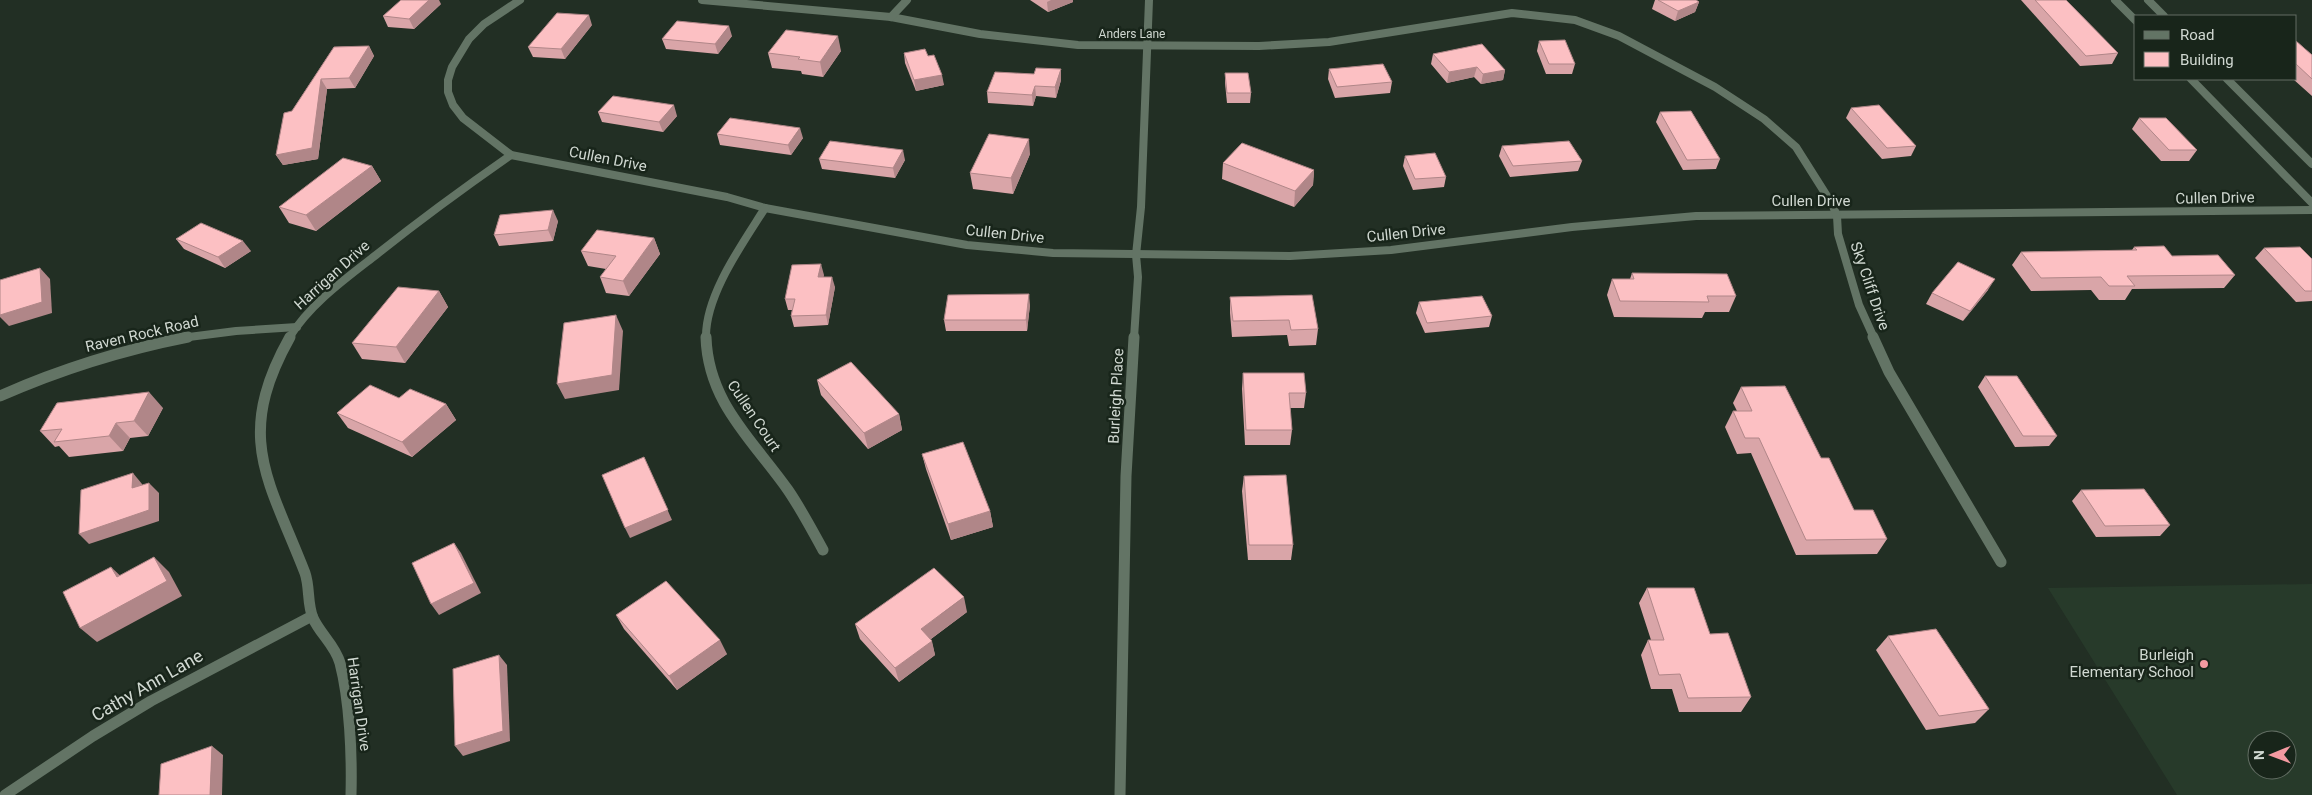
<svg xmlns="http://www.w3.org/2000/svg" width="2312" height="795" font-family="Roboto,sans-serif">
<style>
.built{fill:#273a2a;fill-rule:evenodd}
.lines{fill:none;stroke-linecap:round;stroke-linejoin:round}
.minor-far1{stroke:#637465;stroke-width:8}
.minor{stroke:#637465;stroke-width:11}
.tertiary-far1{stroke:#637465;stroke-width:8}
.tertiary{stroke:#637465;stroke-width:11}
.wall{fill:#d9a5a8}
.shaded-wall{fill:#b08688}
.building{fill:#fcc0c3;stroke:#b08688}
.poi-dot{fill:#f49aa1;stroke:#18251a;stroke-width:2}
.labels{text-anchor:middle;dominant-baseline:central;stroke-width:5;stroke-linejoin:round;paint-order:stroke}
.far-street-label{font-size:12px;fill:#d0d8d1;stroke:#18251a}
.street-label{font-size:15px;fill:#d0d8d1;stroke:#18251a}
.poi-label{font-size:15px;fill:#d0d8d1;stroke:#18251a;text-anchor:end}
.near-street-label{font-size:18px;fill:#d0d8d1;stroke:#18251a}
</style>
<rect width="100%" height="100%" fill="#222f24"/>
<path class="built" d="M 2312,584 L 2312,795 L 2177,795 L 2048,588 ZM 2257,740 L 2287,740 L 2287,770 L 2257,770 Z"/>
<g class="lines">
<g class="minor-far1">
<polyline points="520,0 484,24 469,39 452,67 448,80 448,92 453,105 463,118 511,155 727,197 765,208 967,245 1053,253 1290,256 1391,250 1572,227 1696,216 2312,210"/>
<polyline points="702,0 891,17 980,34 1078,45 1259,46 1329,42 1512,13 1575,20 1619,36 1715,87 1764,119 1796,147 1832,204 1837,216 1838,234 1859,305 1874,338"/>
<polyline points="2115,0 2136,21"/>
<polyline points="2148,0 2164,16"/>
<polyline points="891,17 907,0"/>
<polyline points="2191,79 2312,203"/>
<polyline points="2227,79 2312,164"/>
<polyline points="181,338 236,331 297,327"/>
<path d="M 289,338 C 310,304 345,279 376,255 C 420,220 465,187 511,155"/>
<path d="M 706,338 C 705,295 743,243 765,208"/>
</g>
<g class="minor">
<path d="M 290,337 C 234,437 268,478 305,573 C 310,587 307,604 313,618 C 320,634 335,645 340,663 C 350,701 352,756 351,795"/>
<path d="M 706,337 C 708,403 753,440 788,490 C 801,509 812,530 823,550"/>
<polyline points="1873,337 1889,372 2001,562"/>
<path d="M 0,396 C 61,369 122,350 188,337"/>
<polyline points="5,795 93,736 151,701 312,616"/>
</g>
<polyline class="tertiary-far1" points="1134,338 1138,277 1136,255 1141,207 1149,0"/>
<polyline class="tertiary" points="1120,795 1126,476 1134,337"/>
</g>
<g class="wall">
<polygon points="1030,0 1073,0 1073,2 1048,12"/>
<polygon points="1655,0 1696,0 1699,2 1695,12 1675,21 1652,9"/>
<polygon points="2021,0 2066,0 2118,53 2112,64 2080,66"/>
<polygon points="441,4 414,29 388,27 383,16"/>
<polygon points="592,25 565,59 533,57 528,47"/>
<polygon points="732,36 718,54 666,49 662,39"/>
<polygon points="1539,41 1575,64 1572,74 1546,74 1537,51"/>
<polygon points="2296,41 2312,55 2312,96 2293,79 2296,79"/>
<polygon points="369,46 374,56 355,88 327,89 318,159 283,165 276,155 292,111 334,47"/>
<polygon points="841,51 823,77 802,74 801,71 772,68 768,53"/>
<polygon points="904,53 928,56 944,85 916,91 905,63"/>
<polygon points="1433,54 1505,70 1503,80 1481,84 1474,77 1447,83 1431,64"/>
<polygon points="1329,69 1392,82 1390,93 1335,98 1328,79"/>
<polygon points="1225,73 1251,93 1250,103 1227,103 1225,83"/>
<polygon points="1061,80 1056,98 1036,96 1033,106 988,103 987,92"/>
<polygon points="1851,108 1916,146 1911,156 1882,159 1846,118"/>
<polygon points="598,112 677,116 663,132 602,122"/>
<polygon points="1660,112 1720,159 1716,169 1683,170 1656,122"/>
<polygon points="2139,118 2197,150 2189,161 2161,161 2132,129"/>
<polygon points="717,134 803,138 791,155 720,145"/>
<polygon points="1502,146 1582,161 1578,171 1510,177 1499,156"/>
<polygon points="1030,154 1013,194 973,189 970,173"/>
<polygon points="1405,156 1446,177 1444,187 1413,190 1403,166"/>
<polygon points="819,159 905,160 895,178 822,169"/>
<polygon points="1223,163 1314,170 1313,185 1294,207 1222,179"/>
<polygon points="372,166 381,181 316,231 289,223 279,207"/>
<polygon points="558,221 553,241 499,246 494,235"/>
<polygon points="654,238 660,254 629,296 606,293 600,277 606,269 588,266 581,251"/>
<polygon points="176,239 251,251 225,268 184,249"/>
<polygon points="2134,247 2172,256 2235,275 2224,288 2132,289 2125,300 2099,300 2091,290 2031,291 2012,265 2021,252 2132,250"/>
<polygon points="2264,248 2312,259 2312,301 2296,302 2255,258"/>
<polygon points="1632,273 1736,296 1729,312 1705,312 1702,318 1614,317 1607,295 1612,279 1630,279"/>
<polygon points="824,275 823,277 835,287 828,325 794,327 791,316 792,310 788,310 785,299"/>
<polygon points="1988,290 1963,321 1926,304 1932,293"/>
<polygon points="439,291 448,307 405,363 362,359 352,343"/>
<polygon points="1230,297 1318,329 1316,345 1289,346 1287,335 1232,337 1230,313"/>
<polygon points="1419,302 1492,316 1489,327 1425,333 1416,313"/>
<polygon points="1030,305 1027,331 946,331 944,320"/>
<polygon points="1243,373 1306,393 1304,408 1290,408 1292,430 1290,445 1245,445 1242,389"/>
<polygon points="1985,376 2057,436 2049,446 2015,447 1978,387"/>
<polygon points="817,380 899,414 902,430 868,449 821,395"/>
<polygon points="1741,387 1821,458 1854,510 1887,539 1877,554 1796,555 1751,453 1737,454 1725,427 1733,411 1737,411 1733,403"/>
<polygon points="399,398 446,404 456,420 412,457 348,428 337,413"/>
<polygon points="163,408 148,436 130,438 123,451 69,457 59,446 55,447 40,431"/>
<polygon points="922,454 990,511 993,527 951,540 926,469"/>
<polygon points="1244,476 1293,545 1291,560 1248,560 1242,491"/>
<polygon points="2081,490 2170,525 2160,536 2096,537 2072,501"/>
<polygon points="1647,588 1710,634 1751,697 1741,712 1679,712 1672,689 1651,689 1641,655 1648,640 1651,640 1639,603"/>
<polygon points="967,612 931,639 935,655 899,682 860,639 855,624"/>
<polygon points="616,615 727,654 677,690 624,629"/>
<polygon points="1888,636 1989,709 1975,723 1926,730 1876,650"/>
</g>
<g class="shaded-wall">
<polygon points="429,0 439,0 441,4 414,29 409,19"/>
<polygon points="1051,0 1073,0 1073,2 1048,12 1047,2"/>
<polygon points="1699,2 1695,12 1675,21 1678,11"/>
<polygon points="589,15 592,25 565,59 561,49"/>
<polygon points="729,26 732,36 718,54 715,44"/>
<polygon points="838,36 841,51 823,77 820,62"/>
<polygon points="369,46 374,56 355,88 349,78"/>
<polygon points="1477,67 1474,77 1447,83 1449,72"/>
<polygon points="1061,69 1061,80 1056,98 1055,87"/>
<polygon points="1505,70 1503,80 1481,84 1483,74"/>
<polygon points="942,75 944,85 916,91 914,80"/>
<polygon points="321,79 327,89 318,159 283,165 276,155"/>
<polygon points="1035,86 1036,96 1033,106 1032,95"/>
<polygon points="674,105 677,116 663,132 659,122"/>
<polygon points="800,128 803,138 791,155 788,145"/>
<polygon points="1029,139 1030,154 1013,194 1011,178"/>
<polygon points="903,150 905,160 895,178 893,168"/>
<polygon points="372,166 381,181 316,231 306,215"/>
<polygon points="1314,170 1313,185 1294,207 1295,191"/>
<polygon points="553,210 558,221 553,241 548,230"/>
<polygon points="654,238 660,254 629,296 623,281"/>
<polygon points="243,241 251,251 225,268 218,257"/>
<polygon points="821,264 824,275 821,288 818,277"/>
<polygon points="40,268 50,279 52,313 9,326 0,317 0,315"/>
<polygon points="832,277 835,287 828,325 826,315"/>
<polygon points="1995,279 1988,290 1963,321 1970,311"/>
<polygon points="439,291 448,307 405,363 396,347"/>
<polygon points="1029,294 1030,305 1027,331 1026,320"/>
<polygon points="616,315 623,331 619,390 565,399 557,384"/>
<polygon points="149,392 163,408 148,436 134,421"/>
<polygon points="446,404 456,420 412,457 402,442"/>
<polygon points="899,414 902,430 868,449 864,433"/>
<polygon points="116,423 130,438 123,451 109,436"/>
<polygon points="644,457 672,520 630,538 625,528"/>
<polygon points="133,473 142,484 142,499 132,488"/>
<polygon points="149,483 159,493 159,521 89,544 79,534"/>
<polygon points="990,511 993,527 951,540 948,524"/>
<polygon points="454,543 461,553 481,593 439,615 431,604"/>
<polygon points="154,557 169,572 182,596 97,642 80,628"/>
<polygon points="111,567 127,582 117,577"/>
<polygon points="964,597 967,612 924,644 921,629"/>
<polygon points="720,640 727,654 677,690 669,676"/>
<polygon points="932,641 935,655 899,682 895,668"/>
<polygon points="499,655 507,665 510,741 463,756 455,746"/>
<polygon points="212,746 223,755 222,795 210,795"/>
</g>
<g class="building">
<polygon points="401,0 429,0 409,19 383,16"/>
<polygon points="1658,0 1696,0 1699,2 1678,11"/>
<polygon points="2035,0 2066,0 2118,53 2086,56"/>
<polygon points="557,13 589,15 561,49 528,47"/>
<polygon points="677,21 729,26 715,44 662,39"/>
<polygon points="786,30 838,36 820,62 798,59 800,57 768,53"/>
<polygon points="1565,40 1575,64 1549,64 1539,41"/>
<polygon points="2296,41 2312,55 2312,79 2296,64"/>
<polygon points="1482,44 1505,70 1483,74 1477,67 1449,72 1433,54"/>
<polygon points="369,46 349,78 321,79 312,148 276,155 284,113 292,111 334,47"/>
<polygon points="925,49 928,56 934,55 942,75 914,80 904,53"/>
<polygon points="1383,64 1392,82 1337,87 1329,69"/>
<polygon points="1036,68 1061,69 1055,87 1035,86 1032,95 987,92 995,72 1034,74"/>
<polygon points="1225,73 1248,73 1251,93 1227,93"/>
<polygon points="613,96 674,105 659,122 598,112"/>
<polygon points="1879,105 1916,146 1887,148 1851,108"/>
<polygon points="1691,111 1720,159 1687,160 1660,112"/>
<polygon points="730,118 800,128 788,145 717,134"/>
<polygon points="2139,118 2166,118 2197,150 2169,150"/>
<polygon points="989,134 1029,139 1011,178 970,173"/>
<polygon points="830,141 903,150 893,168 819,159"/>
<polygon points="1569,141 1582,161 1513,166 1502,146"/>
<polygon points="1242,143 1314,170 1295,191 1223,163"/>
<polygon points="1435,153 1446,177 1415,179 1405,156"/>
<polygon points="343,158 372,166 306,215 279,207"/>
<polygon points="553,210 548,230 494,235 500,215"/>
<polygon points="201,223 243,241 218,257 176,239"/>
<polygon points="597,230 654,238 623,281 600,277 616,256 581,251"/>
<polygon points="2164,246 2172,256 2218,255 2235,275 2127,276 2135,286 2109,286 2101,277 2041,278 2021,252 2137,250 2134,247"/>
<polygon points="2300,247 2312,259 2312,291 2305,291 2264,248"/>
<polygon points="1958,262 1995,279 1970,311 1932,293"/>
<polygon points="821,264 818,277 832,277 826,315 791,316 795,299 785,299 792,265"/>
<polygon points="40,268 42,302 0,315 0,280"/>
<polygon points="1632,273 1727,274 1736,296 1707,296 1709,302 1620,301 1612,279 1634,279"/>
<polygon points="398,287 439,291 396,347 352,343"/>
<polygon points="1029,294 1026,320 944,320 948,295"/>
<polygon points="1312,295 1318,329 1291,330 1289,320 1233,321 1230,297"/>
<polygon points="1482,296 1492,316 1427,323 1419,302"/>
<polygon points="616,315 612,375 557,384 564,323"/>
<polygon points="851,362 899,414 864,433 817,380"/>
<polygon points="1243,373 1304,373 1306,393 1289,393 1292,430 1246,430"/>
<polygon points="1985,376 2017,376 2057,436 2023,436"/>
<polygon points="370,385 399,398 410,389 446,404 402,442 337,413"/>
<polygon points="1785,386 1821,458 1829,458 1854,510 1873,510 1887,539 1806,540 1759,438 1745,438 1733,411 1752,411 1741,387"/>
<polygon points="149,392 134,421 116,423 109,436 54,442 62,429 40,431 57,403"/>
<polygon points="963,442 990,511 948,524 922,454"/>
<polygon points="644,457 668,510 625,528 602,475"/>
<polygon points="133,473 132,488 149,483 149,510 79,534 81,490"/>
<polygon points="1286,475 1293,545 1249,545 1244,476"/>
<polygon points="2144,489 2170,525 2105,526 2081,490"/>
<polygon points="454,543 474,583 431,604 412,563"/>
<polygon points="154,557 167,581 80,628 63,592 111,567 117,577"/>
<polygon points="934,568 964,597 921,629 932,641 895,668 855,624"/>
<polygon points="666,581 720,640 669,676 616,615"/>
<polygon points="1647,588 1694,588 1710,634 1728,633 1751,697 1688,698 1680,674 1659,675 1648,640 1664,640"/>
<polygon points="1936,629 1989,709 1939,716 1888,636"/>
<polygon points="499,655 503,731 455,746 453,669"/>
<polygon points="212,746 210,795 159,795 161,764"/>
</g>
<circle class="poi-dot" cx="2204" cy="664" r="5"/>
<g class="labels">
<g class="far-street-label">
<text x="1132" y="34">Anders Lane</text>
</g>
<g class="street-label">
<text transform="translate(608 159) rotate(11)">Cullen Drive</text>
<text transform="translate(2215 198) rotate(-1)">Cullen Drive</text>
<text x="1811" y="201">Cullen Drive</text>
<text transform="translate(1406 233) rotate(-6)">Cullen Drive</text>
<text transform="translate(1005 234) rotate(6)">Cullen Drive</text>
<text transform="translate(332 275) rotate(-42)">Harrigan Drive</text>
<text transform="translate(1870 286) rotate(71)">Sky Cliff Drive</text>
<text transform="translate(142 334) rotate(-13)">Raven Rock Road</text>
<text transform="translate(1116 396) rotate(-87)">Burleigh Place</text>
<text transform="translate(754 416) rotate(56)">Cullen Court</text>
<text transform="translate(359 704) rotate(82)">Harrigan Drive</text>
</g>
<g class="poi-label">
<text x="2194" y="655">Burleigh<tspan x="2194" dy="17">Elementary School</tspan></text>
</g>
<g class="near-street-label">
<text transform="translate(147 685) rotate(-30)">Cathy Ann Lane</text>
</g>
</g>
<rect x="2134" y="15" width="162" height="65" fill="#18251a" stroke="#626d63"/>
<rect x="2144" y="31" width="25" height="8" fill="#637465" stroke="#626d63"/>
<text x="2180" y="40" font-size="15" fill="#d0d8d1">Road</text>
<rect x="2144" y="52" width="25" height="15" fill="#fcc0c3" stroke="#626d63"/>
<text x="2180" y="65" font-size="15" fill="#d0d8d1">Building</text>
<g transform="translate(2272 755) rotate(269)"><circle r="24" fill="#18251a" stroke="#626d63"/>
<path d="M0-4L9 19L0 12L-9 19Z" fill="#f49aa1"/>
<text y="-8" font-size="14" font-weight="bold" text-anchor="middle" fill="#d0d8d1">N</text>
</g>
</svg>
